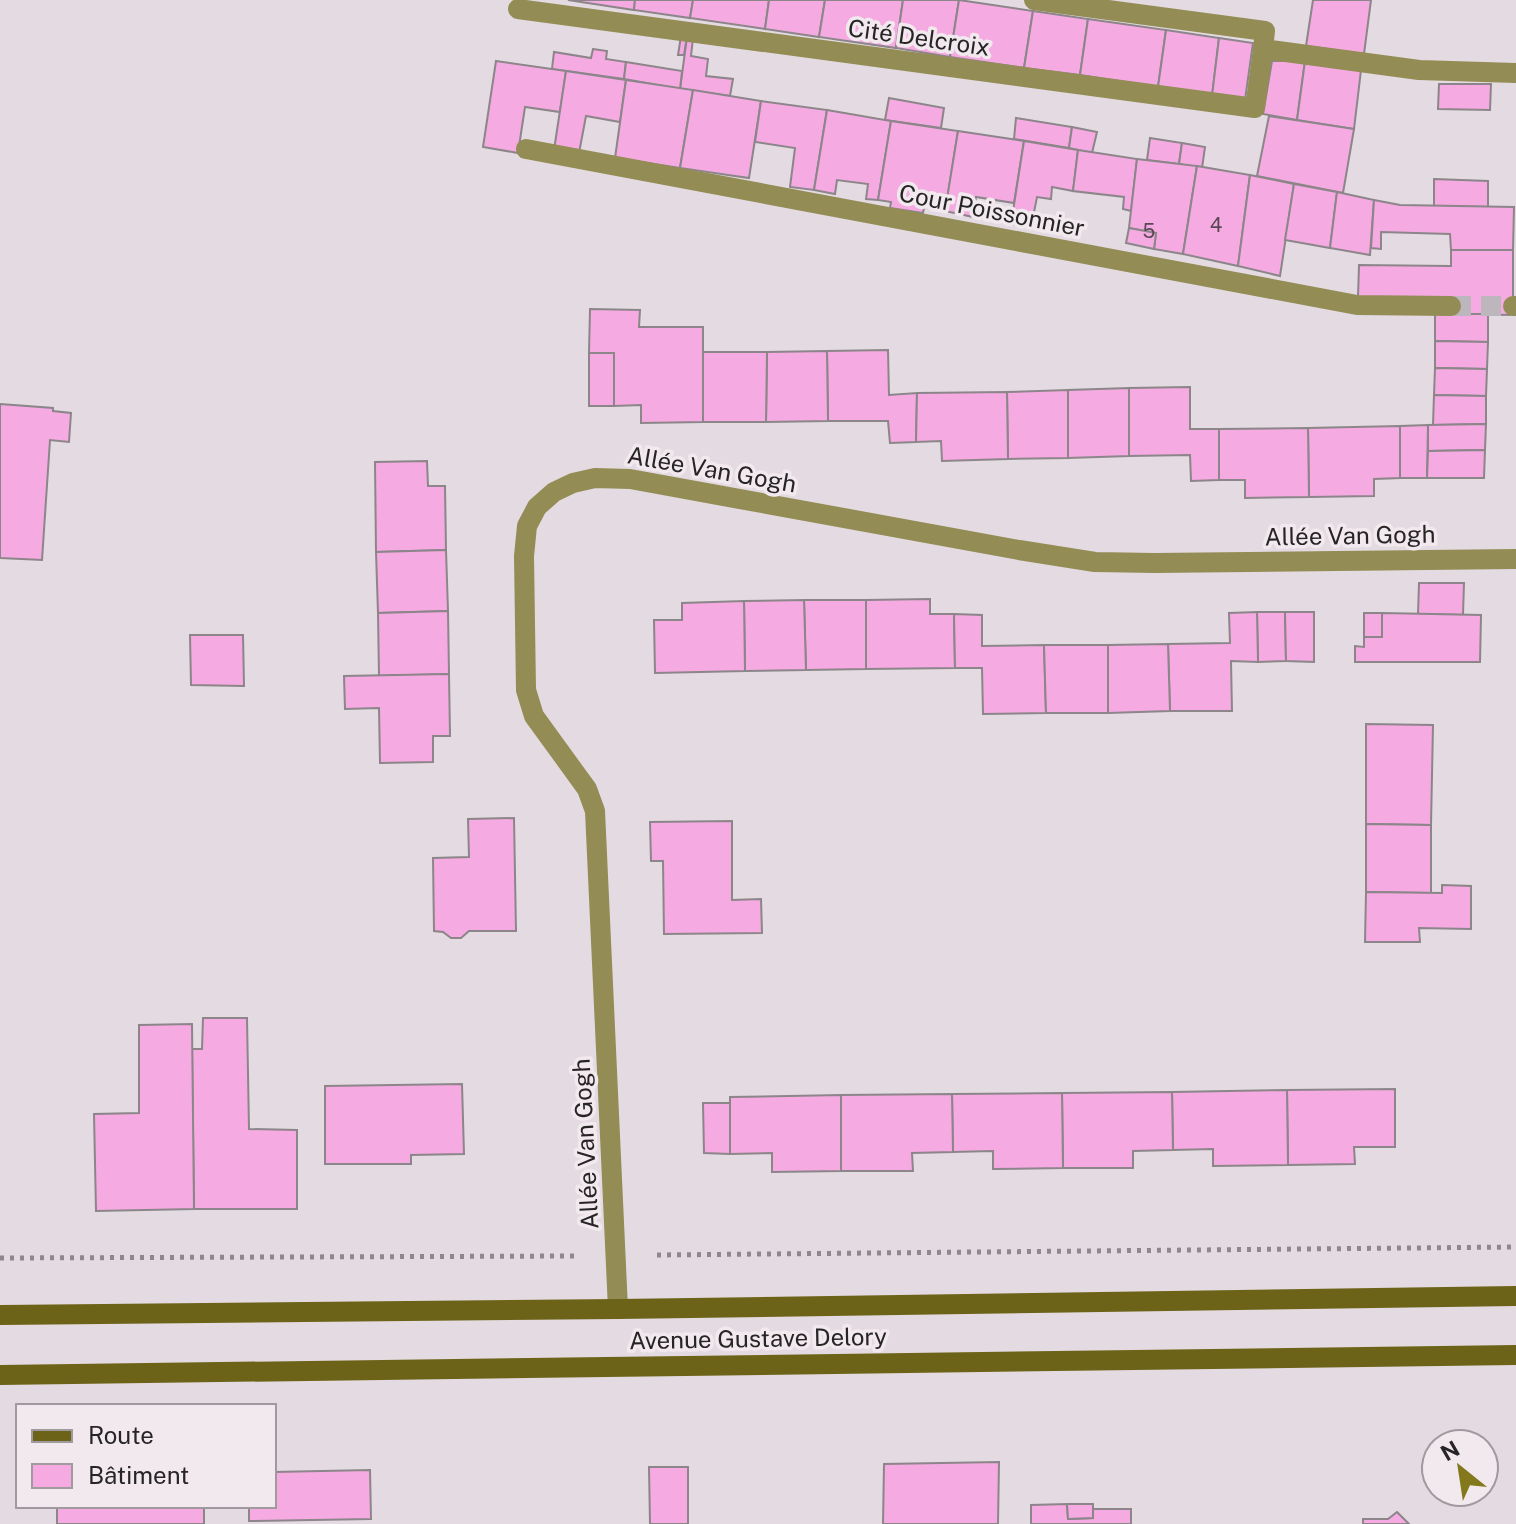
<svg xmlns="http://www.w3.org/2000/svg" width="1516" height="1524" font-family="'Public Sans',sans-serif">
<style>
.building{fill:#f5abe1;stroke:#8c858a;stroke-width:2}
.lines{fill:none;stroke-linecap:round;stroke-linejoin:round}
.street-tunnel{stroke:#bdb6bc;stroke-width:20;stroke-dasharray:20 10;stroke-linecap:butt}
.path{stroke:#8e888d;stroke-width:5;stroke-dasharray:4 6;stroke-linecap:butt}
.street{stroke:#938c54;stroke-width:20}
.secondary{stroke:#6d6318;stroke-width:20}
.labels{text-anchor:middle;dominant-baseline:central;stroke-width:7;stroke-linejoin:round;paint-order:stroke}
.number-label{font-size:20px;fill:#5a4655}
.street-label{font-size:24px;fill:#272426;stroke:#f1e9ee}
</style>
<rect width="100%" height="100%" fill="#e3dbe1"/>
<g class="building">
<polygon points="568,0 635,0 634,10"/>
<polygon points="635,0 693,0 690,18 634,10"/>
<polygon points="693,0 769,0 765,29 690,18"/>
<polygon points="769,0 825,0 819,37 765,29"/>
<polygon points="825,0 903,0 896,48 819,37"/>
<polygon points="903,0 959,0 950,57 896,48"/>
<polygon points="959,0 1033,11 1024,68 950,57"/>
<polygon points="1313,0 1371,0 1364,54 1306,46"/>
<polygon points="1033,11 1088,19 1080,75 1024,68"/>
<polygon points="1088,19 1166,30 1158,87 1080,75"/>
<polygon points="1166,30 1219,38 1212,96 1158,87"/>
<polygon points="681,36 687,37 684,55 678,55"/>
<polygon points="687,37 693,38 691,56 708,59 706,76 733,79 730,96 680,89"/>
<polygon points="1219,38 1253,43 1245,100 1212,96"/>
<polygon points="593,49 607,51 606,59 626,62 624,79 552,69 554,52 591,58"/>
<polygon points="496,61 566,71 560,112 525,107 518,153 483,147"/>
<polygon points="1272,61 1305,61 1297,120 1263,114"/>
<polygon points="1305,61 1361,70 1354,129 1297,120"/>
<polygon points="626,62 682,71 680,89 624,79"/>
<polygon points="566,71 626,80 620,122 586,116 579,153 554,150"/>
<polygon points="626,80 693,90 680,168 615,158"/>
<polygon points="1439,84 1491,84 1490,110 1438,109"/>
<polygon points="693,90 761,101 749,178 680,168"/>
<polygon points="889,98 944,108 941,128 885,120"/>
<polygon points="761,101 827,110 814,190 790,187 795,148 755,142"/>
<polygon points="827,110 891,121 878,200 866,199 868,184 837,180 835,194 814,190"/>
<polygon points="1269,116 1354,129 1343,193 1257,176"/>
<polygon points="1016,118 1072,127 1069,148 1014,139"/>
<polygon points="891,121 958,131 947,200 926,198 923,213 890,208 891,202 878,200"/>
<polygon points="1072,127 1097,132 1092,153 1069,148"/>
<polygon points="958,131 1024,141 1014,203 976,197 973,217 945,211"/>
<polygon points="1150,138 1182,143 1179,164 1147,160"/>
<polygon points="1024,141 1078,150 1073,191 1052,187 1051,199 1037,197 1031,227 1011,224"/>
<polygon points="1182,143 1205,147 1202,168 1179,164"/>
<polygon points="1078,150 1137,159 1131,211 1123,209 1124,197 1073,191"/>
<polygon points="1137,159 1197,166 1183,254 1154,249 1156,233 1129,228"/>
<polygon points="1197,166 1250,175 1238,266 1183,254"/>
<polygon points="1250,175 1294,184 1280,276 1238,266"/>
<polygon points="1434,179 1488,181 1488,207 1434,206"/>
<polygon points="1294,184 1337,192 1330,248 1285,240"/>
<polygon points="1337,192 1374,200 1370,255 1330,248"/>
<polygon points="1374,200 1400,205 1514,207 1513,250 1451,250 1450,234 1381,232 1381,249 1371,248"/>
<polygon points="1129,228 1156,233 1154,249 1126,243"/>
<polygon points="1451,250 1513,250 1513,315 1451,314 1358,297 1359,265 1451,266"/>
<polygon points="590,309 640,310 639,327 703,327 703,422 641,423 641,405 614,406 614,353 589,353"/>
<polygon points="1435,314 1488,314 1488,342 1435,341"/>
<polygon points="1435,341 1488,342 1487,369 1435,368"/>
<polygon points="888,350 889,395 917,393 916,442 890,443 888,421 828,421 827,351"/>
<polygon points="827,351 828,421 766,422 767,352"/>
<polygon points="703,352 767,352 766,422 703,422"/>
<rect x="589" y="353" width="25" height="53"/>
<polygon points="1435,368 1487,369 1486,396 1434,395"/>
<polygon points="1190,387 1190,429 1219,429 1219,480 1191,481 1190,455 1129,456 1129,388"/>
<polygon points="1129,388 1129,456 1068,458 1068,390"/>
<polygon points="1068,390 1068,458 1008,459 1007,392"/>
<polygon points="1007,392 1008,459 942,461 941,441 916,442 917,393"/>
<polygon points="1434,395 1486,396 1486,424 1433,425"/>
<polygon points="0,404 53,408 53,411 71,413 69,442 50,440 42,560 0,558"/>
<polygon points="1486,424 1485,450 1428,451 1428,425"/>
<polygon points="1428,425 1427,478 1400,478 1400,426"/>
<polygon points="1400,426 1400,478 1374,479 1374,496 1309,497 1308,428"/>
<polygon points="1308,428 1309,497 1245,498 1245,480 1219,480 1219,429"/>
<polygon points="1485,450 1484,478 1427,478 1428,451"/>
<polygon points="427,461 428,486 445,486 446,550 376,552 375,462"/>
<polygon points="446,550 448,611 378,613 376,552"/>
<polygon points="1419,583 1464,583 1463,615 1418,614"/>
<polygon points="930,599 930,614 954,614 955,668 866,669 866,600"/>
<polygon points="804,600 866,600 866,669 806,670"/>
<polygon points="804,600 806,670 745,671 744,601"/>
<polygon points="744,601 745,671 655,673 654,620 682,620 682,603"/>
<polygon points="448,611 449,674 379,676 378,613"/>
<polygon points="1257,612 1285,612 1286,661 1258,662"/>
<polygon points="1257,612 1258,662 1231,661 1232,711 1170,711 1168,644 1230,643 1229,613"/>
<polygon points="1285,612 1314,612 1314,662 1286,661"/>
<rect x="1364" y="613" width="18" height="24"/>
<polygon points="1382,613 1481,615 1480,662 1355,662 1355,646 1364,647 1364,637 1382,637"/>
<polygon points="954,614 982,615 982,646 1044,645 1046,713 983,714 982,668 955,668"/>
<polygon points="190,635 243,635 244,686 191,685"/>
<polygon points="1168,644 1170,711 1108,713 1108,645"/>
<polygon points="1044,645 1108,645 1108,713 1046,713"/>
<polygon points="449,674 450,736 433,736 433,762 380,763 379,708 345,709 344,676"/>
<polygon points="1366,724 1433,725 1431,825 1366,824"/>
<polygon points="514,818 516,931 469,931 461,938 451,938 443,932 434,931 433,858 469,857 468,819"/>
<polygon points="732,821 732,900 761,899 762,933 664,934 663,861 651,861 650,822"/>
<polygon points="1366,824 1431,825 1431,893 1366,892"/>
<polygon points="1442,885 1471,886 1471,929 1419,928 1420,942 1365,942 1366,892 1442,893"/>
<polygon points="203,1018 247,1018 249,1129 297,1130 297,1209 194,1209 192,1049 202,1049"/>
<polygon points="192,1024 194,1209 96,1211 94,1114 139,1113 139,1025"/>
<polygon points="462,1084 464,1154 411,1155 411,1164 325,1164 325,1086"/>
<polygon points="1395,1089 1395,1147 1354,1147 1355,1164 1288,1165 1287,1090"/>
<polygon points="1287,1090 1288,1165 1213,1166 1213,1149 1173,1150 1172,1092"/>
<polygon points="1172,1092 1173,1150 1133,1151 1133,1168 1063,1168 1062,1093"/>
<polygon points="1062,1093 1063,1168 993,1169 993,1151 953,1152 952,1094"/>
<polygon points="952,1094 953,1152 912,1153 913,1171 841,1171 841,1095"/>
<polygon points="841,1095 841,1171 772,1172 772,1153 730,1154 730,1097"/>
<polygon points="703,1103 730,1103 730,1154 704,1153"/>
<polygon points="999,1462 998,1524 883,1524 884,1464"/>
<polygon points="649,1467 688,1467 688,1524 650,1524"/>
<polygon points="370,1470 371,1519 249,1521 249,1506 274,1506 274,1472"/>
<polygon points="1067,1504 1068,1519 1093,1518 1093,1509 1131,1509 1131,1524 1031,1524 1031,1505"/>
<polygon points="1067,1504 1093,1504 1093,1518 1068,1519"/>
<rect x="57" y="1506" width="147" height="18"/>
<polygon points="1397,1512 1409,1524 1363,1524 1363,1519 1388,1519"/>
</g>
<g class="lines">
<polyline class="street-tunnel" points="1451,306 1513,306"/>
<g class="path">
<polyline points="657,1255 1516,1247"/>
<polyline points="0,1258 575,1256"/>
</g>
<g class="street">
<polyline points="1034,0 1265,31 1263,49 1419,70 1516,73"/>
<polyline points="518,9 1255,108 1263,49"/>
<polyline points="526,149 1357,305 1451,306"/>
<polyline points="1513,306 1516,306"/>
<polyline points="618,1309 595,811 587,789 534,716 526,690 524,556 527,526 537,507 554,492 573,483 595,478 630,479 1019,550 1095,562 1154,563 1516,559"/>
</g>
<g class="secondary">
<polyline points="0,1315 618,1309 1516,1296"/>
<polyline points="0,1375 1516,1355"/>
</g>
</g>
<g class="labels">
<g class="number-label">
<text x="1216" y="225">4</text>
<text x="1149" y="231">5</text>
</g>
<g class="street-label">
<text transform="translate(919 37) rotate(8)">Cité Delcroix</text>
<text transform="translate(992 210) rotate(11)">Cour Poissonnier</text>
<text transform="translate(712 469) rotate(10)">Allée Van Gogh</text>
<text transform="translate(1350 535) rotate(-1)">Allée Van Gogh</text>
<text transform="translate(585 1144) rotate(-93)">Allée Van Gogh</text>
<text transform="translate(758 1338) rotate(-1)">Avenue Gustave Delory</text>
</g>
</g>
<rect x="16" y="1404" width="260" height="104" fill="#f1e9ee" stroke="#a09a9e" stroke-width="2"/>
<rect x="32" y="1430" width="40" height="12" fill="#6d6318" stroke="#a09a9e" stroke-width="2"/>
<text x="88" y="1444" font-size="24" fill="#272426">Route</text>
<rect x="32" y="1464" width="40" height="24" fill="#f5abe1" stroke="#a09a9e" stroke-width="2"/>
<text x="88" y="1484" font-size="24" fill="#272426">Bâtiment</text>
<g transform="translate(1460 1468) rotate(330)"><circle r="38" fill="#f1e9ee" stroke="#a09a9e" stroke-width="2"/>
<path d="M0-6L14 30L0 20L-14 30Z" fill="#83781c"/>
<text y="-12" font-size="22" font-weight="bold" text-anchor="middle" fill="#272426">N</text>
</g>
</svg>
